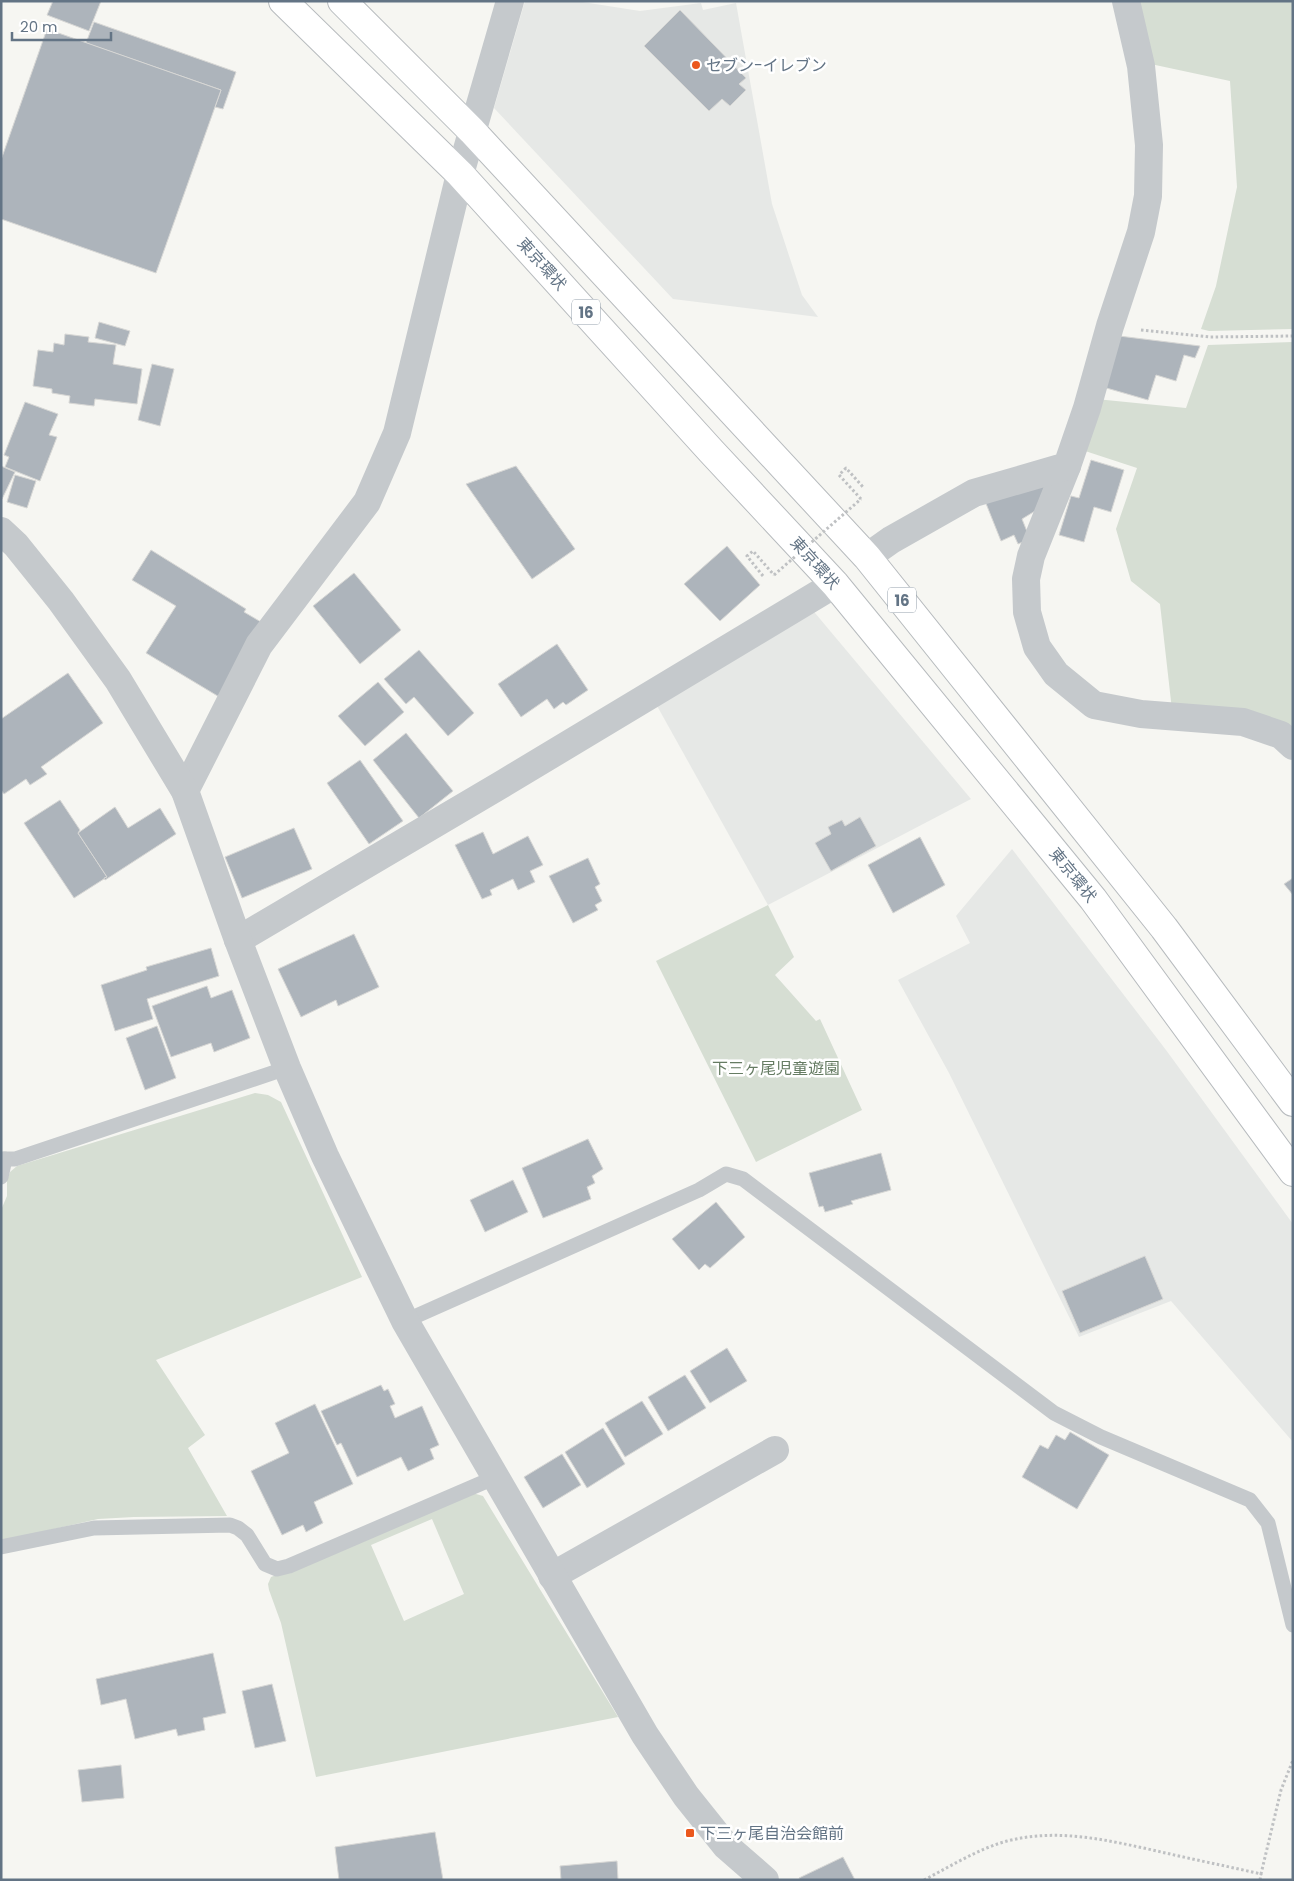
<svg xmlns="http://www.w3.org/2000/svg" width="1294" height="1881" font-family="Poppins,'Noto Sans JP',sans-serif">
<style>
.built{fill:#e6e8e6}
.green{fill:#d6ded3;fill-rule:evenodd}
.building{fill:#adb4bb;stroke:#d7d7d5}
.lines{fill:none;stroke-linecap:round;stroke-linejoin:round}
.trunk-casing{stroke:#b7bbbe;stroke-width:30}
.path{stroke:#bfc1c3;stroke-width:3;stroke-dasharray:2.5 2.5;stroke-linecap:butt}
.service{stroke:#c5c9cc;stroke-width:15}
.minor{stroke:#c5c9cc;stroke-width:28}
.tertiary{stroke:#c5c9cc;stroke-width:28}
.trunk{stroke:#fff;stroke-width:28}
.path-bridge{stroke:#bfc1c3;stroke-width:3;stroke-dasharray:2.5 2.5;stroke-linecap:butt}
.poi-dot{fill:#eb581d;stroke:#fff;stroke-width:2}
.labels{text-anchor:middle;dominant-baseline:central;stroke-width:5;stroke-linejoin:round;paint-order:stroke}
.shield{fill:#fff;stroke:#929eaa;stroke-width:1}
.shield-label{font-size:15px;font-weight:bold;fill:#637485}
.poi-label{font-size:16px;fill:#637485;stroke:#fff;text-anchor:start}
.street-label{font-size:16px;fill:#637485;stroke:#fff}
.park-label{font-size:16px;fill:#667c63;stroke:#fff}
</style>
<rect width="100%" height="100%" fill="#f6f6f2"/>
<g class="built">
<polygon points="525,1 576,1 640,11 701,3 703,10 736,3 772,204 802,295 818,317 673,299 494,108"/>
<polygon points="810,607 971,799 768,905 656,704"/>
<polygon points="1012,849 1166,1050 1293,1224 1293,1442 1171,1301 1079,1337 949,1073 898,980 970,943 956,916"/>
</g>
<g class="green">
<polygon points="1134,1 1293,1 1293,329 1209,331 1201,329 1216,286 1237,187 1230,81 1146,63"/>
<polygon points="1293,342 1293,734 1172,710 1160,604 1131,581 1116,529 1137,468 1079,449 1096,399 1186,408 1208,345"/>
<polygon points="768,905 794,957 775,975 816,1021 820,1019 862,1110 756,1162 656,961"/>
<polygon points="255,1093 268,1095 281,1102 362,1277 156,1360 205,1435 188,1448 227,1516 134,1517 98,1519 1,1541 1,1210 7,1196 7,1180 10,1172 17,1166"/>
<path d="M 469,1492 L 483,1496 L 618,1717 L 316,1777 L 281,1623 L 269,1590 L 268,1584 L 271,1577 L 368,1539 ZM 432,1519 L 464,1594 L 404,1621 L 371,1545 Z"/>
</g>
<g class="building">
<polygon points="53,1 101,1 89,31 47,15"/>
<polygon points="680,10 746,78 739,84 746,90 730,106 722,99 709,111 644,46"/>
<polygon points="94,22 236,72 223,109 215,107 221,90 86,43"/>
<polygon points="47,29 221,90 156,273 1,219 1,160"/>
<polygon points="99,322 130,331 125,346 95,338"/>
<polygon points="65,334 89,337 88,342 116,345 113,364 142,369 137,404 95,399 94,406 69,403 70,396 52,393 52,389 33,386 38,350 53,352 54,343 64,345"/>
<polygon points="1119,336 1200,346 1195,358 1184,355 1176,381 1156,375 1148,400 1103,387"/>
<polygon points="152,364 174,369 160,426 138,420"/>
<polygon points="25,402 58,414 49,435 57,437 40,481 5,467 9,457 4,455"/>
<polygon points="1091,460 1124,470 1111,512 1094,507 1084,542 1059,535 1071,496 1079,498"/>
<polygon points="1,466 15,472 2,499 1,498"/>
<polygon points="516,466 575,549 532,579 466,484"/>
<polygon points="15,475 36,481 27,508 7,502"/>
<polygon points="1035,482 1049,486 1040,508 1022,519 1030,539 1018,544 1014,535 1001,541 985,501"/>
<polygon points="727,546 760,585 720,621 684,584"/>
<polygon points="151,550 246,609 244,612 261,622 221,698 146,653 176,606 132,580"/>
<polygon points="354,573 401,630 360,664 313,606"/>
<polygon points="557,644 588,690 566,705 563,702 554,709 547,699 521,717 498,684"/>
<polygon points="419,650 474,713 448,736 414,697 406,704 384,679"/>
<polygon points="68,673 103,723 41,767 47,774 30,785 26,779 4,794 1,790 1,719"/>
<polygon points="378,682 404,712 365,746 338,716"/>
<polygon points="406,733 453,791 419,818 373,760"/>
<polygon points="360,760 403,821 369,844 327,783"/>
<polygon points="60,800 80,830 78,833 107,877 74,898 24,823"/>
<polygon points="115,807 128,828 160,808 176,834 105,880 104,878 107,877 78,833"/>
<polygon points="860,817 876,846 831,871 815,843 831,834 828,827 842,820 845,826"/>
<polygon points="294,828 312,869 242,898 225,857"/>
<polygon points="483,832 493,854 528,836 543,865 530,871 535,882 518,890 513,879 490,890 492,895 482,899 455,845"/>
<polygon points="920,837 945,885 893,913 868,865"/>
<polygon points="588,858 600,884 595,887 602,901 595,905 598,910 573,923 549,876"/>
<polygon points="1293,878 1293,895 1284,884"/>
<polygon points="354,934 379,987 338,1006 336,1000 301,1017 278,969"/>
<polygon points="211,948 219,976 147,999 153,1019 115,1031 101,985 147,970 146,967"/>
<polygon points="207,986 211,998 232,990 250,1038 214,1052 211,1043 171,1057 152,1006"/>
<polygon points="157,1026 176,1078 145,1090 126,1038"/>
<polygon points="588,1139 603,1169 592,1176 595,1183 587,1187 591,1199 543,1218 522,1168"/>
<polygon points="881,1153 891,1190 851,1201 853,1204 825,1212 823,1206 819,1207 809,1173"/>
<polygon points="513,1180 528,1212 485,1232 470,1200"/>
<polygon points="716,1202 745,1237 710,1268 705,1264 699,1270 672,1239"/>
<polygon points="1145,1256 1163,1299 1080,1333 1062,1291"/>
<polygon points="727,1348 747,1381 710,1403 690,1371"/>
<polygon points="685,1375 706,1408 668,1431 648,1397"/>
<polygon points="381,1385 384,1391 388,1389 395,1404 390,1406 395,1418 422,1406 439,1445 430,1449 434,1459 408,1471 401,1457 357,1477 341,1443 337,1445 321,1411"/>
<polygon points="642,1401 663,1434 625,1457 605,1423"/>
<polygon points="315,1404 353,1484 314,1502 323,1523 306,1532 303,1525 282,1535 251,1471 289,1453 275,1423"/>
<polygon points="603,1428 625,1464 587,1488 565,1452"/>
<polygon points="1070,1432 1109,1455 1077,1509 1022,1477 1040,1445 1048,1449 1056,1435 1065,1440"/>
<polygon points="562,1454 581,1485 543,1508 524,1477"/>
<polygon points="213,1653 226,1713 203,1718 205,1730 178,1736 176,1729 135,1739 126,1699 101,1705 96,1679"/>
<polygon points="272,1684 286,1741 255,1748 242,1691"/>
<polygon points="121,1765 124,1798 82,1802 78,1770"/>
<polygon points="435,1832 443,1880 339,1880 335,1847"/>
<polygon points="843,1857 855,1880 800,1880 799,1878"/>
<polygon points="617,1861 618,1880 561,1880 560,1866"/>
</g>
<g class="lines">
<g class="trunk-casing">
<g id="trunk">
<polyline points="283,1 460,174 711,451 835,584 1093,899 1293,1172"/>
<polyline points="342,1 472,131 867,557 1164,928 1293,1102"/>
</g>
</g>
<g class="path">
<polyline points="1141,330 1210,337 1293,336"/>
<polyline points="861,499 839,475 846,468 863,487"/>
<polyline points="763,576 747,556 753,551 774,575"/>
<path d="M 924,1880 C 951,1866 978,1849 1007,1841 C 1058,1828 1107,1840 1157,1851 C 1191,1859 1226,1866 1261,1874 L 1281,1790 L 1293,1760"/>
<polyline points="1260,1880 1261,1874"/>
</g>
<g class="service">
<polyline points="1,1159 15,1159 287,1068"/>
<polyline points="1,1177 5,1159"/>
<polyline points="405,1321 699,1190 726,1174 743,1179 1054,1413 1101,1437 1250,1500 1268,1523 1293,1625"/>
<polyline points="1,1547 94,1528 230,1525 238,1528 247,1535 265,1564 277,1569 289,1566 496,1477"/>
</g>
<g class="minor">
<polyline points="1067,466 1031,556 1026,579 1027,612 1037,647 1056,674 1094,705 1141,714 1243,722 1281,735 1293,746"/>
<polyline points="867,557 891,540 974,493 1067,466 1087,408 1110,326 1141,232 1148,196 1149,145 1141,66 1126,1"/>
<polyline points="185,791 259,645 367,502 397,433 460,174 510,1"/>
<polyline points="238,940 504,783 835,584"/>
<polyline points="552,1576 775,1450"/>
</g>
<polyline class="tertiary" points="1,531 16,545 61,601 118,680 185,791 238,940 287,1068 325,1156 405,1321 645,1735 686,1796 726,1846 765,1880"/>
<use href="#trunk" class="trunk"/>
<polyline class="path-bridge" points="774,575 861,499"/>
</g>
<g class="poi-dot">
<circle cx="696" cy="65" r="5"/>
<rect x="685" y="1828" width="10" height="10" rx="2.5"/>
</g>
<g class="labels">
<g class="shield">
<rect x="572" y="299.5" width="28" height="25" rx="4"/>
<rect x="888" y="587.5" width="28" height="25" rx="4"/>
</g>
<g class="shield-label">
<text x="586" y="312">16</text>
<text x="902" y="600">16</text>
</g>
<g class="poi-label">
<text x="706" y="65">セブン-イレブン</text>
<text x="700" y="1833">下三ヶ尾自治会館前</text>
</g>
<g class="street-label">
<text transform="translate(542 264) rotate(48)">東京環状</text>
<text transform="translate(815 563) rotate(48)">東京環状</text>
<text transform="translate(1073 875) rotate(51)">東京環状</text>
</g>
<g class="park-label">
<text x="776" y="1068">下三ヶ尾児童遊園</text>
</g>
</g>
<rect width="1294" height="1881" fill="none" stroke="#637485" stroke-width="5"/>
<path d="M12 32v8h99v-8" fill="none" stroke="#637485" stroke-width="2.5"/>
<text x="20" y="32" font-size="15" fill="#637485" stroke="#ffffff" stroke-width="4" paint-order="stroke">20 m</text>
</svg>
